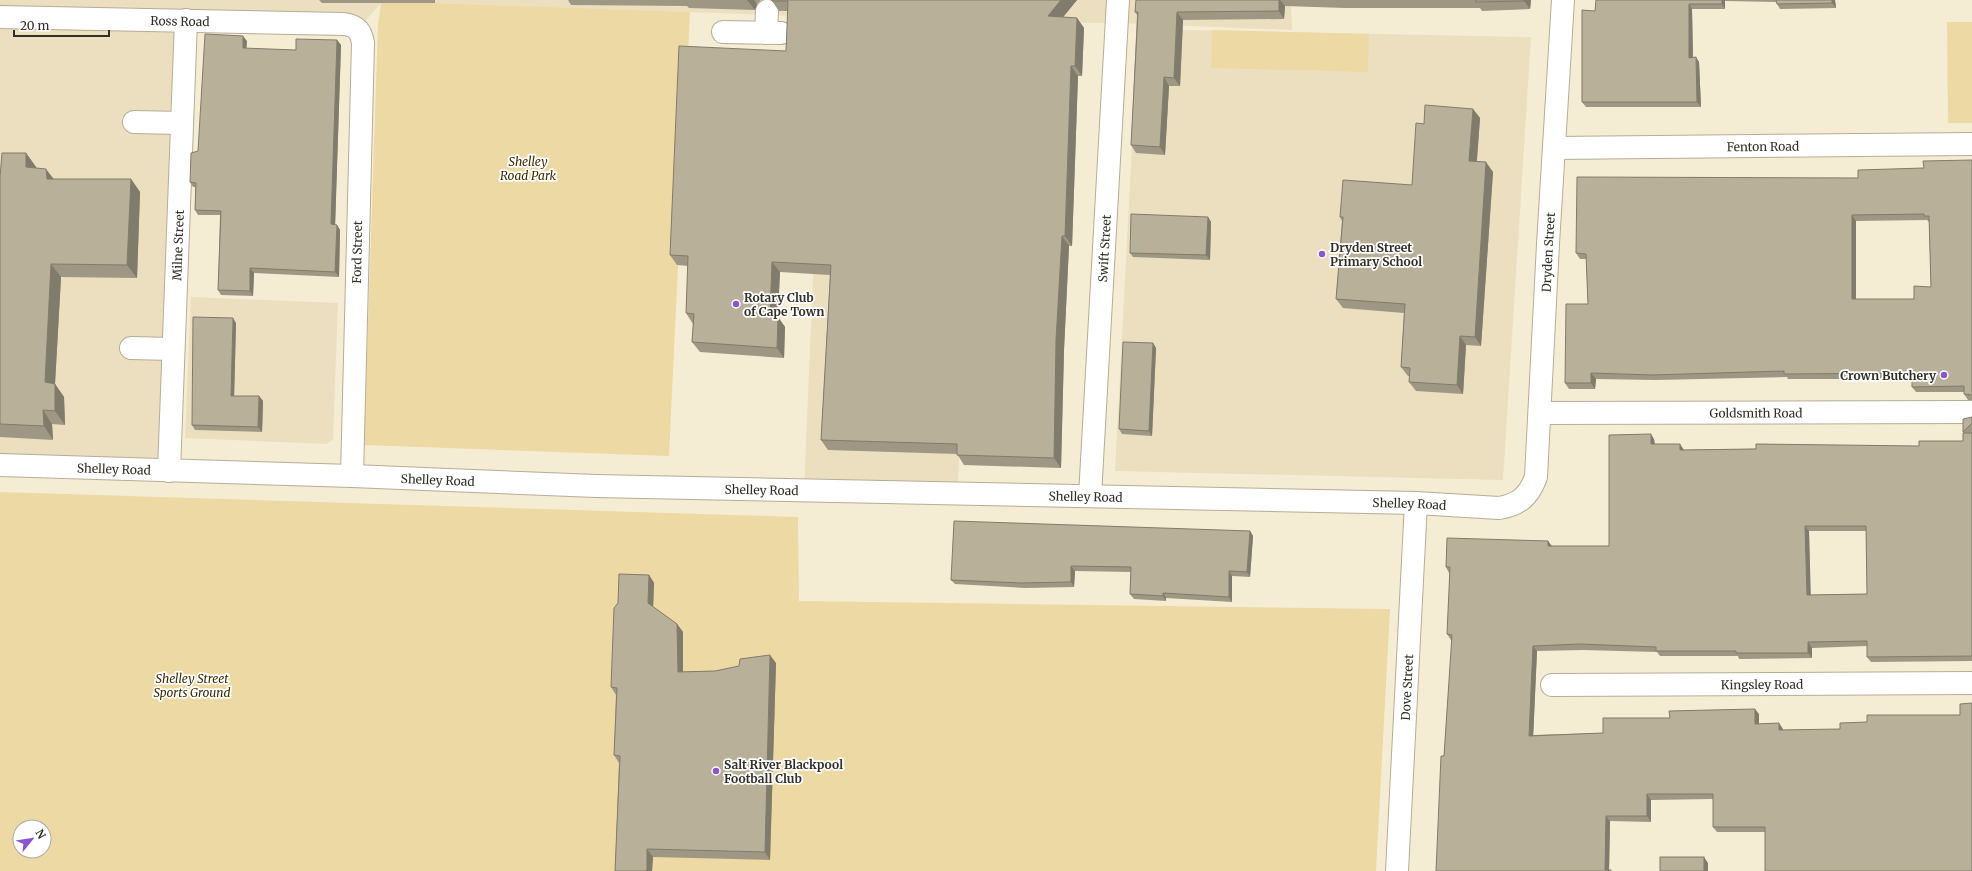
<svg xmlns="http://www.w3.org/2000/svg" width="1972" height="871" font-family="Merriweather,serif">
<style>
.built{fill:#ebdfc0}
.green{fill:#edd9a4;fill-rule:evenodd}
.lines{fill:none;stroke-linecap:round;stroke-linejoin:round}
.minor-casing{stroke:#b6ad96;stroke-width:24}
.minor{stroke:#fff;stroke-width:22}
.wall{fill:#9e9784;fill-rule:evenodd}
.shaded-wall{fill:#817b6b}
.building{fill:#b8b099;stroke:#817b6b;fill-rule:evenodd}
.poi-dot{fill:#8956cf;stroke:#fff;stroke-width:1.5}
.labels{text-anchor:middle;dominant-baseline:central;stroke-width:3.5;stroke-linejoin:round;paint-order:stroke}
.street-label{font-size:12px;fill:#322f26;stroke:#fff}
.park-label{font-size:12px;font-style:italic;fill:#3b2d04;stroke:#fff}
.poi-label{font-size:12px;font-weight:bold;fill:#322f26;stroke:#fff;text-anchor:start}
</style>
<rect width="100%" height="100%" fill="#f5ecd4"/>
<g class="built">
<polygon points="0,0 1291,0 1292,30 1117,23 986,22 957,494 804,490 824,17 435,3 381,3 358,29 186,20 169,471 0,465"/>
<polygon points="1138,29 1531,37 1503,480 1115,471"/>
<polygon points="191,297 338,303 333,440 326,444 185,438"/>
</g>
<g class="green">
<polygon points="381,3 435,3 690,12 669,456 364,445 378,25"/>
<polygon points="1947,22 1972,22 1972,123 1948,123"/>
<polygon points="1212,30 1369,34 1368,72 1211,68"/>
<path d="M 0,492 L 798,517 L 799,601 L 1390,609 L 1376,871 L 0,871 ZM 20,827 L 44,827 L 44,851 L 20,851 Z"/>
</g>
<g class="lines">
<g class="minor-casing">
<g id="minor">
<path id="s1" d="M 0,17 L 344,24 C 357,26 361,31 363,43 L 352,476"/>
<polyline points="723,32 781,33"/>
<polyline points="766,33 767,11"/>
<polyline points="134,122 181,123"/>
<path id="s2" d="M 1555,148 L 1972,144"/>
<polyline points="131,348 172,349"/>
<path id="s3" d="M 1540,413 L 1972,412"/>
<path id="s4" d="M 0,465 L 352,476 L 596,486 L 1416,503 L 1499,508 C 1519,505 1529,496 1536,477 L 1548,244 L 1563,0"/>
<path id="s5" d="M 169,471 L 186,20"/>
<path id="s6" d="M 1090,496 L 1118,0"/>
<path id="s7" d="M 1552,685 L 1972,683"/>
<path id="s8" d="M 1397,871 L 1416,503"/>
</g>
</g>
<use href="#minor" class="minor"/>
</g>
<g class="wall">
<polygon points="319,0 435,0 435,3 322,3"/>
<polygon points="568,0 761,0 757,4 755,10 689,8 687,6 571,5"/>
<polygon points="1077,0 1063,17 1077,18 1084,28 1082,76 1078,76 1072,246 1069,246 1064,350 1061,468 964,465 957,454 828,450 821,440 830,275 780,272 778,317 785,327 784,358 700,352 692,342 693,324 686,313 688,266 677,265 670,255 786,51 788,11 779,11 772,1"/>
<polygon points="1136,0 1531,0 1530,9 1482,11 1480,8 1345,8 1285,6 1284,19 1183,20 1180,86 1169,86 1165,155 1136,153 1131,145 1137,15 1135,12"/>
<polygon points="1596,0 1835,0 1836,8 1780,9 1777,4 1777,2 1725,1 1725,9 1692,9 1693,57 1699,62 1701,107 1586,107 1582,102 1595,11"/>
<polygon points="337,40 341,45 335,225 337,225 340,230 339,277 254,273 253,296 221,295 218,290 220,215 198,215 195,210 195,187 193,187 190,182 198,151 247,41 246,49 296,50"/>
<polygon points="1473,109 1480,118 1477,161 1493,172 1481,346 1466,345 1463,394 1416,391 1409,382 1410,376 1408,376 1401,367 1404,313 1343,308 1336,299 1342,221 1340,217 1412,185 1424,124"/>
<polygon points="26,153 36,167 36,168 53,179 131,179 140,192 137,278 61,277 55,384 64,397 65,425 52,424 53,440 0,437 0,177"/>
<path d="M 1972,160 L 1972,400 L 1968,400 L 1964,394 L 1964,392 L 1916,392 L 1912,387 L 1912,379 L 1788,379 L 1787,377 L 1656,380 L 1596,379 L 1595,389 L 1569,389 L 1565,383 L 1588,304 L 1586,259 L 1580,259 L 1576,253 L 1858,178 L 1924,168 ZM 1927,220 L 1929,222 L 1931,287 L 1914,299 L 1856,299 L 1856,221 Z"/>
<polygon points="1208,217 1211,222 1210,260 1133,257 1130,253"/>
<polygon points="236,323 234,396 259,396 263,401 262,432 195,430 192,425"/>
<polygon points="1153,343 1156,348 1152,436 1122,434 1119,429"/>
<path d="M 1972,423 L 1972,661 L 1871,662 L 1867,657 L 1867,646 L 1812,648 L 1812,658 L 1739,659 L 1738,656 L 1660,656 L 1657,652 L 1583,650 L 1537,651 L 1533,735 L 1603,733 L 1670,718 L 1759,714 L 1759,724 L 1783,729 L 1783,730 L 1972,871 L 1765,832 L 1717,832 L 1713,827 L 1713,799 L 1651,800 L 1651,822 L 1610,821 L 1609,870 L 1436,871 L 1452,640 L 1451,640 L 1447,634 L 1450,573 L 1449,573 L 1446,567 L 1548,541 L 1551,546 L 1609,546 L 1654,439 L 1655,444 L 1684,450 L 1919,446 L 1963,441 L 1963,432 ZM 1809,531 L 1866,531 L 1867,594 L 1810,595 Z"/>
<polygon points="1250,531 1253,536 1250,577 1232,576 1232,602 1166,598 1166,601 1134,599 1130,594 1131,572 1075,571 1074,587 1025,588 955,584 951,580"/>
<polygon points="649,575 654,583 653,607 677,624 683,632 683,672 715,671 776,663 770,860 653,857 652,871 615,871 619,763 614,755 616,695 611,687"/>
</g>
<g class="shaded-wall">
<polygon points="747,0 754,0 757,4 755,10"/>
<polygon points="1061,0 1077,0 1055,27 1048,16"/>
<polygon points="1279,0 1280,0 1285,6 1284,19 1279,11"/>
<polygon points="1524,0 1531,0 1530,9 1524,1"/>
<polygon points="1722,0 1725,0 1725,9 1722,4"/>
<polygon points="1832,0 1835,0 1836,8 1832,3"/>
<polygon points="1689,4 1692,9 1693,63 1689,58"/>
<polygon points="1177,12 1183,20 1180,86 1174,78"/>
<polygon points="1077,18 1084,28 1082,76 1075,66"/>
<polygon points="243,36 247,41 246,53 243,48"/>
<polygon points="337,40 341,45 335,229 331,224"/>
<polygon points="1696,57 1699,62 1701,107 1697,102"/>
<polygon points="1071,66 1078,76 1072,246 1065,236"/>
<polygon points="1164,77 1169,86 1165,155 1160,147"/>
<polygon points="1473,109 1480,118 1476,170 1469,161"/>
<polygon points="26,153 36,167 36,181 26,167"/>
<polygon points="1486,162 1493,172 1481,346 1475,337"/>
<polygon points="46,169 56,182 47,179"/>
<polygon points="131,179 140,192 137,278 127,265"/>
<polygon points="1852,215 1856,221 1856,305 1852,299"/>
<polygon points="1208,217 1211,222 1210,260 1206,255"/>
<polygon points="337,225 340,230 339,277 335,272"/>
<polygon points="1062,236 1069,246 1064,350 1061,468 1054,458 1056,340"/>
<polygon points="772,262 780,272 777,327 770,316"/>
<polygon points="51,264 61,277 55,384 64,397 65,425 55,411 45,382"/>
<polygon points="250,268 254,273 253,296 250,291"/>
<polygon points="778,317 785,327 784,358 777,348"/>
<polygon points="233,318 236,323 234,401 231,396"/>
<polygon points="1460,336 1466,345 1463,394 1457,385"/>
<polygon points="1153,343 1156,348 1152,436 1149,431"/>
<polygon points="1591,373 1596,379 1595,389 1591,383"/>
<polygon points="259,396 263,401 262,432 258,427"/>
<polygon points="43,410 52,424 53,440 44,426"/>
<polygon points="1651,434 1654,439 1655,450 1651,444"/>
<polygon points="1680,444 1684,450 1684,456 1680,450"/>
<polygon points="1805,526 1809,531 1811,601 1807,595"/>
<polygon points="1250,531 1253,536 1250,577 1247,572"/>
<polygon points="1548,541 1552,546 1548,546"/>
<polygon points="1071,566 1075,571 1074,587 1071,582"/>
<polygon points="1229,571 1232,576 1232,602 1229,597"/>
<polygon points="649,575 654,583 653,611 648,603"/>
<polygon points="1163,593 1166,598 1166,601 1163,596"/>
<polygon points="677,624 683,632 683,680 678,672"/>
<polygon points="1808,642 1812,648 1812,658 1808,653"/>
<polygon points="1533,646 1537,651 1533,741 1529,736"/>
<polygon points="770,655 776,663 770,860 765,852"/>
<polygon points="1755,709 1759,714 1759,729 1755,724"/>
<polygon points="1779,723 1783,729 1783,736 1779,730"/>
<polygon points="1647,794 1651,800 1651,822 1647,816"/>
<polygon points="1606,816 1610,821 1609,871 1605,870"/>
<polygon points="647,849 653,857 652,871 647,871"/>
<polygon points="1704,857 1708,863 1708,871 1704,871"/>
</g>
<g class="building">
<polygon points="772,0 1061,0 1048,16 1077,18 1075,66 1071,66 1065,236 1062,236 1056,340 1054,458 957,455 957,444 821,440 831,265 772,262 770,316 778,317 777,348 692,342 694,314 686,313 688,256 670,255 679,46 786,51 788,1 772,1"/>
<polygon points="1136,0 1279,0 1279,11 1177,12 1174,78 1164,77 1160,147 1131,145 1138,12 1135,12"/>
<polygon points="1476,0 1524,0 1524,1 1476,2"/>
<polygon points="1596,0 1722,0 1722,4 1689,4 1689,58 1696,57 1697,102 1582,102 1582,10 1595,11"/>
<polygon points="1776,0 1832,0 1832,3 1777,4"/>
<polygon points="205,34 243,36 243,48 296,50 296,39 337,40 331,224 337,225 335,272 250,268 250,291 218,290 221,211 195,210 196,183 190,182 191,153 198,151"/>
<polygon points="1425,105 1473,109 1469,161 1486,162 1475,337 1460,336 1457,385 1409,382 1410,368 1401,367 1405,304 1336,299 1343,217 1340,217 1343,180 1412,185 1416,123 1424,124"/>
<polygon points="2,153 26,153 26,167 46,169 47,179 131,179 127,265 51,264 45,382 55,384 55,411 43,410 44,426 0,424 0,177"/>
<path d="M 1972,160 L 1972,395 L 1964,394 L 1964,386 L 1912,387 L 1912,373 L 1784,374 L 1784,371 L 1652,375 L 1591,373 L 1591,383 L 1565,383 L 1566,304 L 1588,304 L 1586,254 L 1576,253 L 1577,177 L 1858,178 L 1858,170 L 1924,168 L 1923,161 ZM 1924,214 L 1924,216 L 1929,216 L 1931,287 L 1914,286 L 1914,299 L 1852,299 L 1852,215 Z"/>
<polygon points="1131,214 1208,217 1206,255 1130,253"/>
<polygon points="193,317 233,318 231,396 259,396 258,427 192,425"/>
<polygon points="1123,342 1153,343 1149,431 1119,429"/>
<polygon points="1972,417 1972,423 1963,432 1963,419"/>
<path d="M 1963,433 L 1972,433 L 1972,656 L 1867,657 L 1867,641 L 1808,642 L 1808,653 L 1736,653 L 1736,651 L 1656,651 L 1656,647 L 1580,644 L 1533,646 L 1529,736 L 1603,733 L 1603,718 L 1670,718 L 1669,711 L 1755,709 L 1755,724 L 1779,723 L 1779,730 L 1840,729 L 1840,723 L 1867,722 L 1867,715 L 1960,715 L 1960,704 L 1972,703 L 1972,871 L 1765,871 L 1765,827 L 1713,827 L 1713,794 L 1647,794 L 1647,816 L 1606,816 L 1605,870 L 1611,870 L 1611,871 L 1436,871 L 1441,756 L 1444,756 L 1452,635 L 1447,634 L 1450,567 L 1446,567 L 1447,538 L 1548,541 L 1548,546 L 1609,546 L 1609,435 L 1651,434 L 1651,444 L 1680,444 L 1680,450 L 1756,449 L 1756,444 L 1919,446 L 1919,441 L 1963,441 ZM 1805,526 L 1866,526 L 1867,594 L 1807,595 Z"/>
<polygon points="954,521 1250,531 1247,572 1229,571 1229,597 1163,593 1163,596 1130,594 1131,567 1071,566 1071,582 1021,583 951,580"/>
<polygon points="619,574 649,575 648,603 677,624 678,672 715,671 739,666 740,659 770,655 765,852 647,849 647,871 615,871 620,756 614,755 617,688 611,687 614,608 618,603"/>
<rect x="1660" y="857" width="44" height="14"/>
</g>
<g class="poi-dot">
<circle cx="1322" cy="254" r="4"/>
<circle cx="736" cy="304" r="4"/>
<circle cx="1944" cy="375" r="4"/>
<circle cx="716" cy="771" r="4"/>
</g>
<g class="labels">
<g class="street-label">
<text stroke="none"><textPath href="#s1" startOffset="180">Ross Road</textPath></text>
<text stroke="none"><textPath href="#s2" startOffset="208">Fenton Road</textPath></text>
<text stroke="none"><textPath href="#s5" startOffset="226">Milne Street</textPath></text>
<text stroke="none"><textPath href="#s6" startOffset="248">Swift Street</textPath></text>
<text transform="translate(357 252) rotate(-89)">Ford Street</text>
<text stroke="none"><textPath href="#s4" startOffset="1776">Dryden Street</textPath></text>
<text stroke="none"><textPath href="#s3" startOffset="216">Goldsmith Road</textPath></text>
<text stroke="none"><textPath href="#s4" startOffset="114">Shelley Road</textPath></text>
<text stroke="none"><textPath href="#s4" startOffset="438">Shelley Road</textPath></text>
<text stroke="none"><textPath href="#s4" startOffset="762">Shelley Road</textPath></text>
<text stroke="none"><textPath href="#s4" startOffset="1086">Shelley Road</textPath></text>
<text stroke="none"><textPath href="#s4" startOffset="1410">Shelley Road</textPath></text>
<text stroke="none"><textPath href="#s7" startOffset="210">Kingsley Road</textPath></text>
<text stroke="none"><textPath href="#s8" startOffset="184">Dove Street</textPath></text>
</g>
<g class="park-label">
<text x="528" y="161">Shelley<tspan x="528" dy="14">Road Park</tspan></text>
<text x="192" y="678">Shelley Street<tspan x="192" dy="14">Sports Ground</tspan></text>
</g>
<g class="poi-label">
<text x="1330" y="247">Dryden Street<tspan x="1330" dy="14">Primary School</tspan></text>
<text x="744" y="297">Rotary Club<tspan x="744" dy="14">of Cape Town</tspan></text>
<text x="1936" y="375" text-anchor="end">Crown Butchery</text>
<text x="724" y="764">Salt River Blackpool<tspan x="724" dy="14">Football Club</tspan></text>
</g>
</g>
<g transform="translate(32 839) rotate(60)"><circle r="19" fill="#ffffff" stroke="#adaca8"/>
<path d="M0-3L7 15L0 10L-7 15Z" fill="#8956cf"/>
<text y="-6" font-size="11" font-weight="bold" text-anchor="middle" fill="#322f26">N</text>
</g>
<path d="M14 30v6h95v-6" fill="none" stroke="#322f26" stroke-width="2"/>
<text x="20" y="30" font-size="12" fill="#322f26" stroke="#ffffff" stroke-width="3" paint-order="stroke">20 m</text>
</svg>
